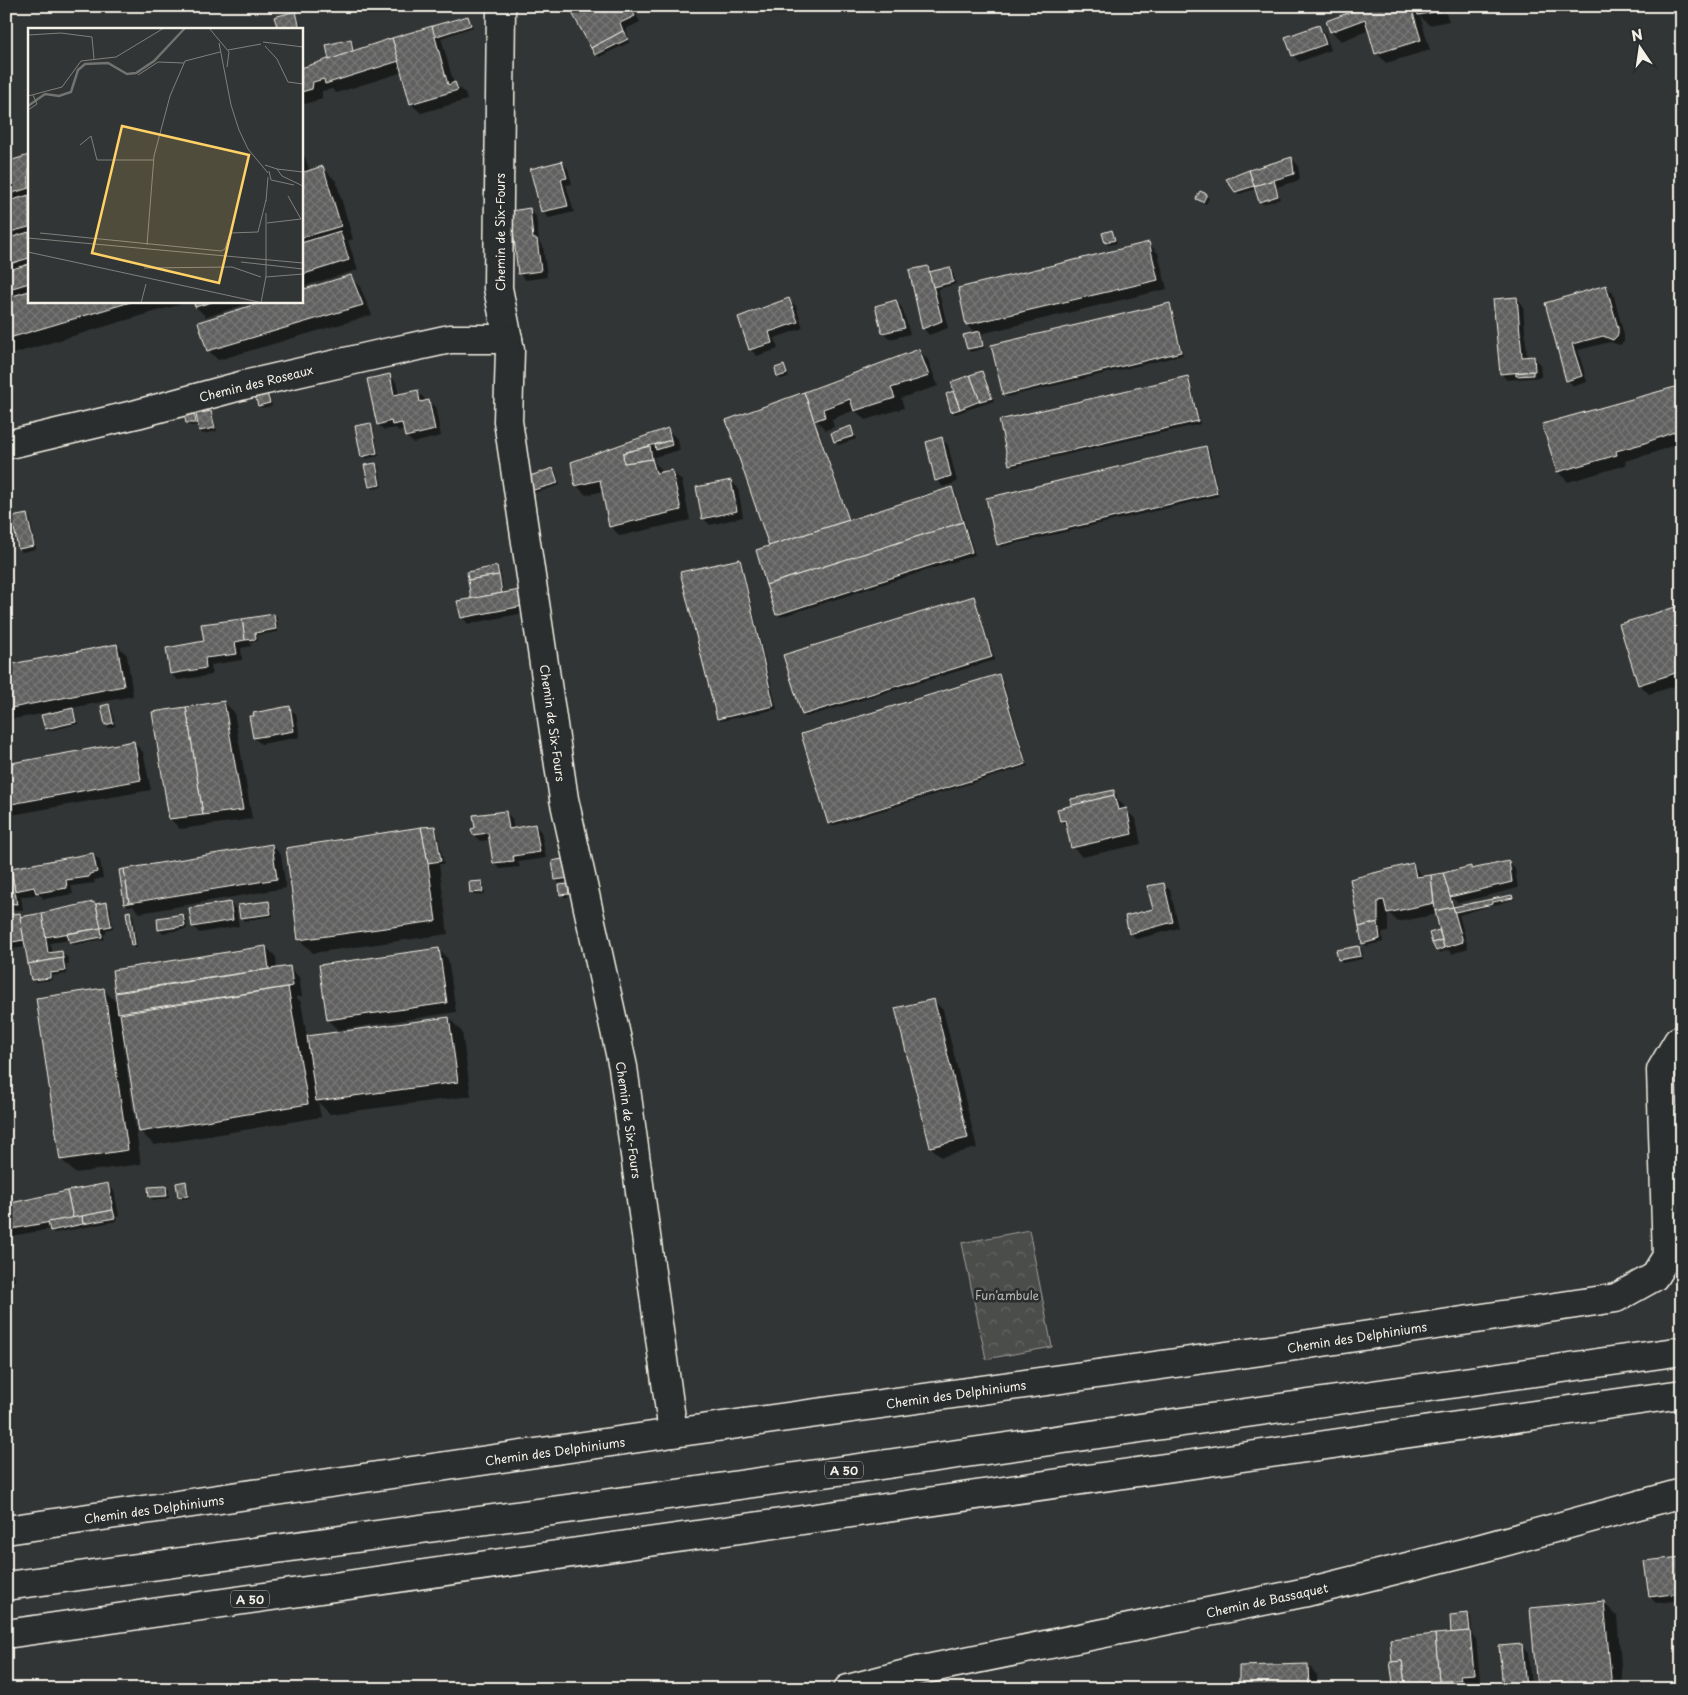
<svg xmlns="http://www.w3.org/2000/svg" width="1688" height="1695" font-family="'Playpen Sans',sans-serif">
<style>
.park{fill:url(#park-crowns);stroke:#a09f9a}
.shadow{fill:#0007}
.building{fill:url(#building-cross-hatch);stroke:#f4f1e8}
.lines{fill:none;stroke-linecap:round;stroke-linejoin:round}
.minor-casing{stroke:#f4f1e8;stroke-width:31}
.highway-casing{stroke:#f4f1e8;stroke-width:31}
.minor{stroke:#2a2d2e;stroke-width:28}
.highway{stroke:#2a2d2e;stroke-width:28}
.labels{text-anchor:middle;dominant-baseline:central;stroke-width:5;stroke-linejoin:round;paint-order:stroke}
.shield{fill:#2a2d2e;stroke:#b7b6b0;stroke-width:1}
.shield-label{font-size:11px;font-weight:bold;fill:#f4f1e8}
.street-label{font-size:12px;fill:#f4f1e8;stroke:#2a2d2e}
.park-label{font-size:12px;fill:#b9b8b1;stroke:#2a2d2e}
.inset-river{fill:none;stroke:#727370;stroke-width:2.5}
.inset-road{fill:none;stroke:#80807d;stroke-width:1}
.view{fill:#ffd166;fill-opacity:0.15;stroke:#ffd166;stroke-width:2.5}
.inset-edge{fill:none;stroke:#f4f1e8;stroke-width:2.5}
</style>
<defs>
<pattern id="park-crowns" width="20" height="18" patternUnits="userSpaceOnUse" patternTransform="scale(1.25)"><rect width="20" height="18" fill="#4b4d4c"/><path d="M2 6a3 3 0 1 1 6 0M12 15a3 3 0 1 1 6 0" fill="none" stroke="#666766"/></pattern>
<pattern id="building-cross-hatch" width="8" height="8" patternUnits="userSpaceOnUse" patternTransform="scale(1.25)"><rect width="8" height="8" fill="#5f605f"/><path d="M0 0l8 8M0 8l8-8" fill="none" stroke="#777776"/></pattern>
</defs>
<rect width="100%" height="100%" fill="#323535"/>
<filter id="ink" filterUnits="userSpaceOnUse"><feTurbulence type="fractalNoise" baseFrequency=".02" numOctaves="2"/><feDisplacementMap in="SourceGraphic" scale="10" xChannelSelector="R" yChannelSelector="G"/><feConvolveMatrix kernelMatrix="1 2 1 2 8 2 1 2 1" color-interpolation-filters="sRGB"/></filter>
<g filter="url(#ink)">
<polygon class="park" points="1029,1230 1052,1347 986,1359 962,1243"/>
<g class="shadow">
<polygon points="584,6 632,6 640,22 626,29 630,42 599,57 573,12"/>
<polygon points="1371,6 1443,6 1449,21 1429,25 1420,16 1430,50 1386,63 1377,53 1370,30 1341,41 1331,31"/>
<polygon points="295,13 298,15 303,33 301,34 301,29 279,29"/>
<polygon points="468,17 473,27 441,38 454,84 465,93 467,100 421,113 411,104 403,72 336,93 332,89 322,91 322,99 301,105 301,69 330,60 350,41 353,43 355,52"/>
<polygon points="1319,27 1325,33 1331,50 1299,62 1293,55"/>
<polygon points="301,153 305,157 310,172 323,168 336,181 353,239 348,241 358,270 301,287"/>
<polygon points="29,157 29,301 183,301 184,303 6,356 6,163"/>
<polygon points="1292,159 1298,165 1300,180 1277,187 1280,199 1263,204 1260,202 1256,189 1239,194 1236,191"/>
<polygon points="562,162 568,169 572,184 566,185 574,212 549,218 542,211"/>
<polygon points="1206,195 1209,198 1206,204 1197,199"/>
<polygon points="530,210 536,216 539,242 543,246 547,277 526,280 519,273"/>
<polygon points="1111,231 1114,234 1117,243 1109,245 1106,243"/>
<polygon points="1148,243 1158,253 1167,289 980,334 985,348 971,352 968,349 976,333 967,325 960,289"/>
<polygon points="928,267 933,272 950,269 953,272 956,284 938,289 948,328 929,335 923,328"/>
<polygon points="350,277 360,287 372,315 218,360 208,350"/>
<polygon points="1606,287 1613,293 1624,335 1624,342 1620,345 1610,342 1578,350 1587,382 1574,386 1567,380 1547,304"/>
<polygon points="1516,298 1523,305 1527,358 1533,357 1540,363 1541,377 1507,380 1501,374"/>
<polygon points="789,300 796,306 803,328 775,338 778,349 757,356 751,350 739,318"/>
<polygon points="195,301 256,301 206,317 196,307"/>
<polygon points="896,301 902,308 910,334 890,339 883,332"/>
<polygon points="1169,304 1172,307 1183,355 1007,397 1004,394"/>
<polygon points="918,350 928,360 938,386 901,398 904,408 865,420 855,410 832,419 834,427 826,430 815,419 850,521 952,488 955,491 975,555 780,617 777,614 771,546 727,420"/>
<polygon points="784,367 789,377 781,379 778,377 776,369"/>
<polygon points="982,373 985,376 994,401 955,414 952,412 947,394 955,392"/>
<polygon points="389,375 396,382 399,396 417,392 424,398 425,402 428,401 435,407 441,436 413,443 406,436 405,430 399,431 396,428 384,430 378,424"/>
<polygon points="1188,377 1190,380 1200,424 1013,467 1010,464"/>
<polygon points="1682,387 1682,442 1653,453 1625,461 1626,465 1568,482 1558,472"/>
<polygon points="267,394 270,397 272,406 262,408 259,406"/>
<polygon points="211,412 213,415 217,431 203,434 200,431 199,425 190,426 187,423 193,414 195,416"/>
<polygon points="370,425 373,427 379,456 365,459 362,456"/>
<polygon points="850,427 853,430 856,439 838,445 833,433"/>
<polygon points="668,430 678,440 680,450 654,457 655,463 662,470 663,473 672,471 682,481 690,520 620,536 610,526 604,491 586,495 576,485 572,463"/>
<polygon points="941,438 948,445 957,482 943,487 937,480"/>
<polygon points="1206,447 1209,450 1219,496 1001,547 998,544"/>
<polygon points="376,464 379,467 382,487 373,489 370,486"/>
<polygon points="553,469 556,472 560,485 534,493 531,491"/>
<polygon points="731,481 738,488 743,517 710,525 703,518"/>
<polygon points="27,516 30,518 36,549 22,552 19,549"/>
<polygon points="739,560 742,563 777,709 721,721 718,718"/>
<polygon points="497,568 500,570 504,594 520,591 529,612 468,624 462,617 473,600"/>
<polygon points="973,598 976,601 995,660 806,717 803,715"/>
<polygon points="1682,606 1682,684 1649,694 1639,684"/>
<polygon points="274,615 277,618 278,632 257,635 258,641 250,642 251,646 241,648 242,660 211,665 212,675 178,680 171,674 206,642"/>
<polygon points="117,645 127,655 133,696 71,708 75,712 78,724 49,731 46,728 42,714 6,720 6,667"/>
<polygon points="999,676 1002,678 1028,766 832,826 829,823"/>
<polygon points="224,702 234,712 252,819 180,829 170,819"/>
<polygon points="109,706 112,708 115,726 109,728 106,725 102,707"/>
<polygon points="289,708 296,714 300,737 261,744 254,738"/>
<polygon points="133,742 143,752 151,790 6,816 6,765"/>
<polygon points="1113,791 1116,794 1117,799 1124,806 1125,810 1136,819 1141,844 1082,857 1073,847 1068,827 1061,820"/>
<polygon points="506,812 512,819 514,829 535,825 541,832 546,858 518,862 520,867 500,869 494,863 490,840 480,841 474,835"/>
<polygon points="434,827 437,830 444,864 439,864 448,934 313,953 299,939"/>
<polygon points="272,845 281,855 286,888 140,913 133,906 128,906 125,904"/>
<polygon points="93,854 100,861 103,878 94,880 95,883 71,886 73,894 44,899 39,894 21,897 23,910 6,909 6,869"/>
<polygon points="567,860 573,880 559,883 556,880"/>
<polygon points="1508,862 1515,869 1518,888 1458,903 1451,897 1455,908 1512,896 1515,899 1459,915 1468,948 1452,954 1448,950 1440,953 1437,950 1439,931 1442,935 1437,914 1398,922 1388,912 1388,932 1382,933 1383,942 1366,946 1364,943 1351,880 1413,865 1423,877 1470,867 1473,870"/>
<polygon points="481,883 484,885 485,894 474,895 471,892"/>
<polygon points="1163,884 1170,890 1179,928 1137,939 1130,933 1155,910"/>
<polygon points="568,885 569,887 567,887 568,897 564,897 562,895"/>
<polygon points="269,902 271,905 273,916 244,921 241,918"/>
<polygon points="230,903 236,909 239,926 199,933 193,926"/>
<polygon points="107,904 110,907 113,928 106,930 106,934 104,934 104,939 74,945 70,940 50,943 53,953 61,952 68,958 69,964 66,964 67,974 52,976 52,980 35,982 32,979 26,947 6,950 6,917 19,915 22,918"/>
<polygon points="130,913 133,915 137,948 135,948 132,945"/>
<polygon points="183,915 186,918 187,929 162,933 159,930"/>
<polygon points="266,947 276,957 277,969 289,967 299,977 302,996 296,997 301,1002 307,1037 449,1018 462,1032 471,1096 330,1114 318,1102 321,1117 154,1145 140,1131 126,1043 123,1043 141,1164 75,1173 61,1159 104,990 118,1004 113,971"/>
<polygon points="1359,947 1362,950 1363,959 1342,963 1339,960"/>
<polygon points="438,949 448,959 456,1012 338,1030 328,1020"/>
<polygon points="933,1000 943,1010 977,1148 941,1157 931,1147 897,1009"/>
<polygon points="185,1183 188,1186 190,1198 182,1199 179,1197"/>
<polygon points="108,1185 114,1191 119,1216 116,1217 117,1221 54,1233 51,1229 6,1237 6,1205"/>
<polygon points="166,1187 169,1190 169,1198 153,1200 150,1197"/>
<polygon points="6,1242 12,1248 15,1281 6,1281"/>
<polygon points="1682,1558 1682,1600 1656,1603 1650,1597"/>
<polygon points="1603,1602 1617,1616 1623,1689 1538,1689"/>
<polygon points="1468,1614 1471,1617 1472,1635 1476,1639 1480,1680 1466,1681 1467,1686 1431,1689 1395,1689 1454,1634"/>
<polygon points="1521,1646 1528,1652 1531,1689 1504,1689"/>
<polygon points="1308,1665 1317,1675 1318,1689 1240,1689"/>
</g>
<g class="building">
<polygon points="581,6 630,6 635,16 620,23 623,31 591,48 571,11"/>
<polygon points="1367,6 1411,6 1421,40 1375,54 1365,19 1330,32 1326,21"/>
<polygon points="1415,6 1438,6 1441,11 1418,15"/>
<polygon points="296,11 300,29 278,29 274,17"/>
<polygon points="468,16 471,25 434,37 432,26"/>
<polygon points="1319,25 1326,44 1292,56 1285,37"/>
<polygon points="432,26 448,85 455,82 458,90 410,104 392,38"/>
<polygon points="623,31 628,39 595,55 591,48"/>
<polygon points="392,38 399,61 325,84 324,79 313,82 312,89 301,92 301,68"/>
<polygon points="351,39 353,51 329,60 326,45"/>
<polygon points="29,155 29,188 6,195 6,162"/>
<polygon points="1292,157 1294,174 1254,186 1249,170"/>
<polygon points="562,161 567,178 561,179 568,206 541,212 530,169"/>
<polygon points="323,166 341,226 301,238 301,173"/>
<polygon points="1249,170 1254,186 1235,192 1226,179"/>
<polygon points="1274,180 1278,196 1259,202 1254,186"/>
<polygon points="1200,191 1207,194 1203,202 1196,199"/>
<polygon points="29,195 29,227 6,233 6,202"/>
<polygon points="530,208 533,239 537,239 541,271 518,274 511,211"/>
<polygon points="1112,230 1115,240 1105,243 1102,233"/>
<polygon points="340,231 349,260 301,275 301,243"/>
<polygon points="29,232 29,258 6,265 6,239"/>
<polygon points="1149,242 1158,280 966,325 958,288"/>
<polygon points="29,264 29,283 6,290 6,271"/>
<polygon points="928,266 942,321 922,329 909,270"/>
<polygon points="950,267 953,282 933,287 929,272"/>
<polygon points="351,275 363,305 207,351 198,322 266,301 301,301 301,290"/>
<polygon points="1606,285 1618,328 1618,335 1613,340 1603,336 1572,344 1582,376 1566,381 1545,303"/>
<polygon points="29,291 29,301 134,301 6,339 6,298"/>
<polygon points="1517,297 1522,357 1534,356 1535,371 1500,374 1493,299"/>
<polygon points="789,298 798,322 769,332 772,343 749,350 738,317"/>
<polygon points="896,300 905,328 882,333 875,306"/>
<polygon points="193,301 215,301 195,307"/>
<polygon points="1170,303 1181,352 1003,395 991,345"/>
<polygon points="980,331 983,346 967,349 963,335"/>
<polygon points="919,349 929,376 891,388 895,398 854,411 850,399 823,409 825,417 814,421 804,392"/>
<polygon points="784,365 787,374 777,377 775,368"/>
<polygon points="982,371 992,398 980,401 970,375"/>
<polygon points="1533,371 1533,375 1516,376 1516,373"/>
<polygon points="390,374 394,395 418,390 420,402 429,400 435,430 405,437 402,423 392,425 391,421 377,425 367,379"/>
<polygon points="970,375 980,401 960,409 951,382"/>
<polygon points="1188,376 1198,421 1009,465 999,420"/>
<polygon points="1682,385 1682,429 1642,444 1616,451 1617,455 1557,472 1542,424"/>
<polygon points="953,391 960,409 951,412 946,394"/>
<polygon points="804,392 849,520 769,546 726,420"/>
<polygon points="267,393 270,403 258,406 255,395"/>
<polygon points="211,411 215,428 199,431 196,414"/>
<polygon points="194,412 196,423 186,423 184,414"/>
<polygon points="371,423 377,453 361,457 355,426"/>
<polygon points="851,426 854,436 834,442 831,433"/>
<polygon points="668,428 671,440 623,453 624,463 652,459 656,473 672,470 681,510 609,527 600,480 575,486 571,462"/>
<polygon points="942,437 951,476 935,481 926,442"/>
<polygon points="671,440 672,445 656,450 655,445"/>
<polygon points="650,446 652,459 624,463 623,453"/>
<polygon points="1206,446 1217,493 997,545 986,498"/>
<polygon points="376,463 380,485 369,487 364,465"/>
<polygon points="553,468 558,483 530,491 527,477"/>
<polygon points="731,480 737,511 702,519 696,487"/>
<polygon points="952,487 963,522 766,585 756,550"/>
<polygon points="27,514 34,546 18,549 12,517"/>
<polygon points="963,522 972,552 776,615 766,585"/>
<polygon points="740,559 774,706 717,719 680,572"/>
<polygon points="497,566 499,575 468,580 467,572"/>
<polygon points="499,575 502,593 471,599 468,580"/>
<polygon points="520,590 523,606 461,618 457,601"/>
<polygon points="974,596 992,657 802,715 783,655"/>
<polygon points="1682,605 1682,671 1638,685 1619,624"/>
<polygon points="274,614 276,629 255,633 256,639 245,640 242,619"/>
<polygon points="242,619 245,640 235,642 237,654 205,658 206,668 170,674 166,648 204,641 201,624"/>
<polygon points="117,644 124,686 6,709 6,665"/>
<polygon points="999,674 1026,764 828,824 801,734"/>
<polygon points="224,701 243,810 203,815 186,707"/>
<polygon points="109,704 113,723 105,725 101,706"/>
<polygon points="290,706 294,731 253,738 249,716 254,716 253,713"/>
<polygon points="186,707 203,815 169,819 152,712"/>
<polygon points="73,708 76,722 45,729 41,715"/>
<polygon points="134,741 141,780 6,805 6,764"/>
<polygon points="1114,790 1114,795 1071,806 1071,799"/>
<polygon points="1114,795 1118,810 1127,808 1132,834 1071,848 1065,820 1060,821 1057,809"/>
<polygon points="506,811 509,829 535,824 540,852 513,856 514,861 493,863 488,833 473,835 471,829 475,828 473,815"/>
<polygon points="435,826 441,861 428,863 421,827"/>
<polygon points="421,827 428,863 436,921 298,940 286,848"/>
<polygon points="272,844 277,879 129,903 124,869"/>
<polygon points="93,853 97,872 89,874 89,877 66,880 67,888 36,893 34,887 15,891 11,868"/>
<polygon points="567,858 570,878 555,880 552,861"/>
<polygon points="1509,861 1512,882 1450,897 1443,873 1471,866 1471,869"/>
<polygon points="1413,863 1416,877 1431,875 1434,903 1387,913 1384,900 1378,901 1378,922 1359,927 1350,879"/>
<polygon points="11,868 15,891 17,904 6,903 6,869"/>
<polygon points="124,869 129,903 124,904 119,870"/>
<polygon points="1443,873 1453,907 1435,911 1431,875"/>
<polygon points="482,881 483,892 470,893 469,882"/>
<polygon points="1164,883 1173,922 1129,934 1125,916 1153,909 1147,886"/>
<polygon points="568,884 569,894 560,895 559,885"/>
<polygon points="1512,895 1513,898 1493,902 1492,899"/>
<polygon points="1492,899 1493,904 1455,912 1453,907"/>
<polygon points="269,901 271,914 240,918 238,905"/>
<polygon points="93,902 96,904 101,928 45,937 42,913"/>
<polygon points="107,902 111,926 101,928 96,904"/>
<polygon points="230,902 233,920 192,927 189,908"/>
<polygon points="1453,907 1463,942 1444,948 1435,911"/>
<polygon points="130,911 135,945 131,946 126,912"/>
<polygon points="20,913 24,940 6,943 6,915"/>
<polygon points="42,913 48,953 62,951 63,958 28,964 20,917"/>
<polygon points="183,914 185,926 158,930 157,918"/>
<polygon points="1378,922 1380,939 1362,944 1359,927"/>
<polygon points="101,928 102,937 70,943 67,934"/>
<polygon points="1439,930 1442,940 1432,943 1429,933"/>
<polygon points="1442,940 1444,948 1436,951 1432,943"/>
<polygon points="266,946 269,969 115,992 112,970"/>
<polygon points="1359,946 1361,956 1338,960 1336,950"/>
<polygon points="439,948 447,1003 327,1020 319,965"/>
<polygon points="63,958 65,971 50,973 50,978 31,980 28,964"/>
<polygon points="290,966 293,986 118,1013 115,993"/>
<polygon points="288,987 308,1104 139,1132 120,1014"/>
<polygon points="104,988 128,1150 60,1160 36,998"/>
<polygon points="934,999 968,1138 930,1147 895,1008"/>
<polygon points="449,1017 458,1082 316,1101 307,1036"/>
<polygon points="186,1181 188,1196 178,1197 176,1183"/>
<polygon points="108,1183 113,1210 73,1218 67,1191"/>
<polygon points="166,1186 167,1196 149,1197 148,1187"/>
<polygon points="67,1191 73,1218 6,1230 6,1204"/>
<polygon points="113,1210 115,1218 83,1224 82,1216"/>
<polygon points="82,1216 83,1224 50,1231 48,1222"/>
<polygon points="6,1242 9,1275 6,1275"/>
<polygon points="1682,1557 1682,1593 1649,1597 1644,1561"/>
<polygon points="1604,1601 1612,1689 1537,1689 1530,1608"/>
<polygon points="1468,1613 1470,1631 1451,1633 1450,1615"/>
<polygon points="1470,1631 1474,1674 1460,1675 1461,1680 1439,1681 1435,1634"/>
<polygon points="1435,1634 1439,1681 1405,1685 1402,1661 1392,1662 1390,1639"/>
<polygon points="1522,1644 1526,1689 1503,1689 1499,1646"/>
<polygon points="1402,1661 1405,1685 1418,1683 1419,1689 1394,1689 1390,1662"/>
<polygon points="1308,1664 1309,1689 1239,1689 1239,1666"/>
<polygon points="1228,1687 1228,1689 1142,1688"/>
</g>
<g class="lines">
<g class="minor-casing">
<g id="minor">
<polyline points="501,6 498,288 510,350 508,421 564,799 623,1067 673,1433"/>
<polyline points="6,445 137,414 244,385 376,355 450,339 508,339"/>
<polyline points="6,1530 673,1433 1269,1350 1616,1298 1654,1277 1667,1256 1661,1070 1678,1041 1682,1039"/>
<polyline points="848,1689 917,1671 1307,1592 1467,1552 1682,1493"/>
</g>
</g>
<g class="highway-casing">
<g id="highway">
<polyline points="6,1586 676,1494 1682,1351"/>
<polyline points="6,1634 1682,1394"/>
</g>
</g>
<use href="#minor" class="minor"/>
<use href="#highway" class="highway"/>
</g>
</g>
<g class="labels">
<g class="shield">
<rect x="825" y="1461.5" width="38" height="17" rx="4"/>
<rect x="231" y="1590.5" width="38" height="17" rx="4"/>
</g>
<g class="shield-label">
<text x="844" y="1470">A 50</text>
<text x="250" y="1599">A 50</text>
</g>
<g class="street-label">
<text transform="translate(500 232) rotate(-90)">Chemin de Six-Fours</text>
<text transform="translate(256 383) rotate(-14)">Chemin des Roseaux</text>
<text transform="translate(553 723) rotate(82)">Chemin de Six-Fours</text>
<text transform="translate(629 1120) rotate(82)">Chemin de Six-Fours</text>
<text transform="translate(1357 1337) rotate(-9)">Chemin des Delphiniums</text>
<text transform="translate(956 1394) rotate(-8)">Chemin des Delphiniums</text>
<text transform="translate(555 1451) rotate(-8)">Chemin des Delphiniums</text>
<text transform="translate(154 1509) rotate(-8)">Chemin des Delphiniums</text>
<text transform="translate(1267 1600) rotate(-12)">Chemin de Bassaquet</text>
</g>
<g class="park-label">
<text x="1007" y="1295">Fun'ambule</text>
</g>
</g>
<g transform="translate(28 28)">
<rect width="275" height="275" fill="#323535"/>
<path class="inset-river" d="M 0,78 L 17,66 L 31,68 L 43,64 L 50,42 L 57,36 L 80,35 L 99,46 L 108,45 L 126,33 L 157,0"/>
<path class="inset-road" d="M 181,0 L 201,24 L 199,39M 0,7 L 33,5 L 64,9 L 66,31M 235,14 L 275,19M 191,15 L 203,77 L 211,102 L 220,121 L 240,145M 237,18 L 249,31 L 260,54 L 275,56M 200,22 L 233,16M 110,47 L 130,34 L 156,35M 0,68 L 34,59 L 53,33 L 88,29 L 136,0M 0,82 L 9,76 L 5,67M 52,117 L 63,108 L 69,132 L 126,132M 237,137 L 249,141 L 254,148 L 275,158M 249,141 L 275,144M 241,143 L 243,152 L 266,157M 238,173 L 240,149M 239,195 L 273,191 L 260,168M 12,205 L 193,223 L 197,221 L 202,205 L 230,204 L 238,172M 0,210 L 275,235M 119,217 L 126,128 L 142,68 L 157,33 L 192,24M 0,224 L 235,275M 213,234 L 275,241M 116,240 L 204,239 L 233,249M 238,249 L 275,246M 113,275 L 118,256M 233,275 L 238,248 L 238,185"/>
<path class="view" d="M 94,98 L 221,127 L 191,255 L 64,225 Z"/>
<rect width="275" height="275" class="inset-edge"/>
</g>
<rect width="1688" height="1695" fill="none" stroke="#2a2d2e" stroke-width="25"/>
<rect x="12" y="12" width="1663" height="1670" fill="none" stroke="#f4f1e8" stroke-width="2" filter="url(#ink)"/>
<g transform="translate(1640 48) rotate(347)" stroke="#2a2d2e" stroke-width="4" paint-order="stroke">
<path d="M0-4L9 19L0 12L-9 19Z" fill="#f4f1e8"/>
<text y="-8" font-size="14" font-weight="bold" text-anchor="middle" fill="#f4f1e8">N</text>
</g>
</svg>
